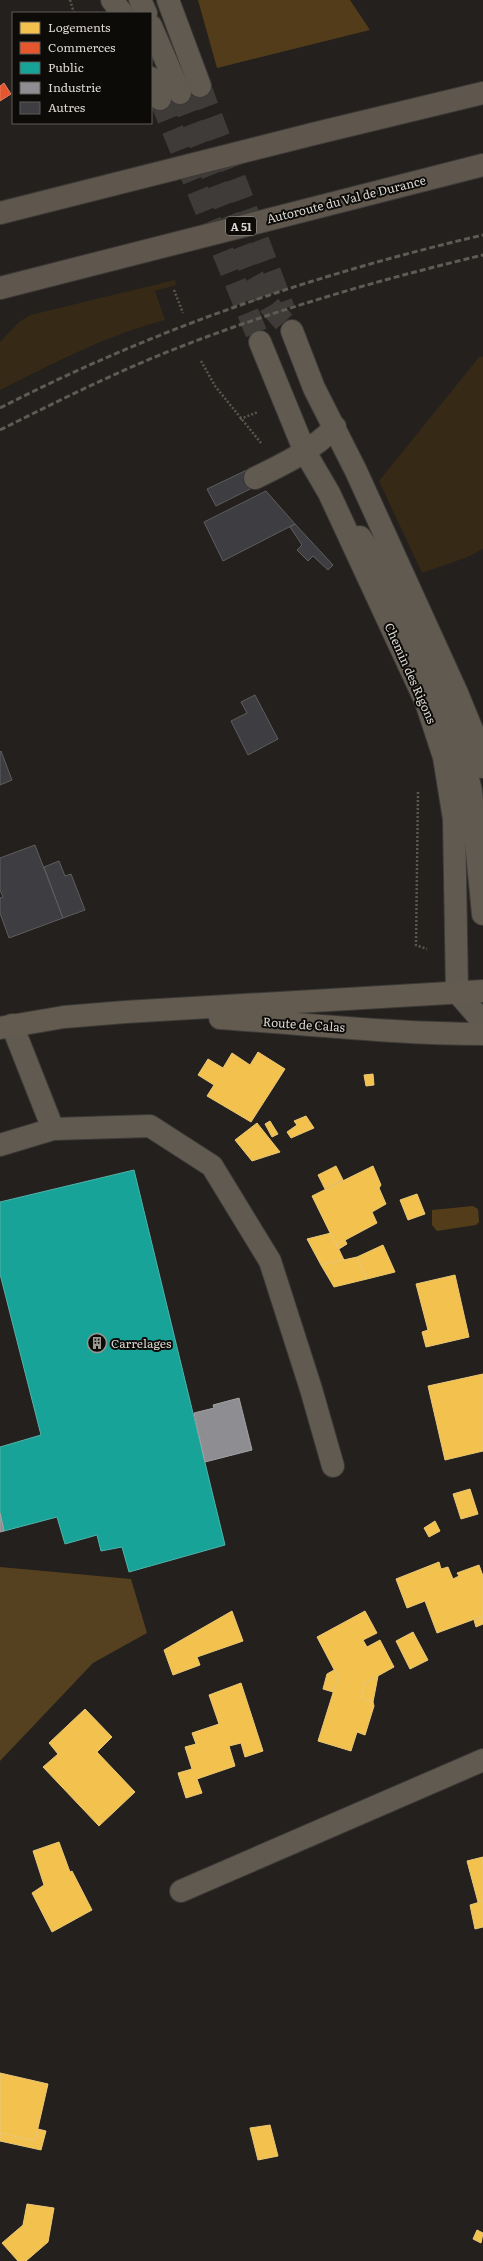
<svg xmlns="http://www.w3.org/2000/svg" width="483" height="2261" font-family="Literata,serif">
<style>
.green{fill:#362916}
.forest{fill:#55401f}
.water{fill:#533c19}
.homes{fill:#f2c14e;stroke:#ebc876}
.shops{fill:#e4572e;stroke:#e17d60}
.public{fill:#17a398;stroke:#52b3aa}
.industry{fill:#8d8d92;stroke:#a4a3a6}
.building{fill:#3d3d42;stroke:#5f5e5e}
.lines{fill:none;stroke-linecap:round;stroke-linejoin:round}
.minor-tunnel{stroke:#3f3b38;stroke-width:22;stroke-dasharray:22 11;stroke-linecap:butt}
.minor-casing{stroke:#3c3a37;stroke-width:24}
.major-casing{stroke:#3c3a37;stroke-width:24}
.highway-casing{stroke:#3c3a37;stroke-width:24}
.path{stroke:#5b564e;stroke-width:2.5;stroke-dasharray:2 2;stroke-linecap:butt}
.minor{stroke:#615a50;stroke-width:22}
.major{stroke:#635b4f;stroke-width:22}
.highway{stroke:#5f574e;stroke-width:22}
.rail{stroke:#5e5a54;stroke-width:3;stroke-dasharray:6 3;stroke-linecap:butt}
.labels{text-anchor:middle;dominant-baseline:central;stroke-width:4;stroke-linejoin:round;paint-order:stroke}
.shield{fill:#0d0b08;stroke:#9d9a96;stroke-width:1}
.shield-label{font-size:11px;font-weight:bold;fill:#dbd7d3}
.street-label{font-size:12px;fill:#dbd7d3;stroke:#0d0b08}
.poi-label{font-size:12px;fill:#dbd7d3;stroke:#0d0b08;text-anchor:start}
</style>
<rect width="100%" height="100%" fill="#23201d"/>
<g class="green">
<path d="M 175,280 L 176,285 L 155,291 L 165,320 C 107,335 54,363 0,390 L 0,342 L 18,323 L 30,315 Z"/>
<polygon points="480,356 483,357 483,549 465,558 422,573 379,481"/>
</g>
<polygon class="forest" points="0,1567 131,1579 147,1633 93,1663 0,1761"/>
<g class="water">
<polygon points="198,0 350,0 370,30 217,68"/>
<polygon points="473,1206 478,1209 479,1222 476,1225 437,1231 432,1225 432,1210"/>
</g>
<g class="homes">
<polygon points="258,1052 285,1069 251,1122 207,1096 214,1085 198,1075 208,1059 223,1068 232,1053 250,1065"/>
<polygon points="373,1074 374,1085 366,1086 364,1075"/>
<polygon points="306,1116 314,1128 291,1138 287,1132 297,1125 294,1121"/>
<polygon points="270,1121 278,1134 272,1137 265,1124"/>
<polygon points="257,1123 280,1152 252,1161 235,1140"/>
<polygon points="336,1166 343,1180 325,1189 318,1175"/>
<polygon points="373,1166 381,1185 379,1188 386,1204 372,1212 377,1223 336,1245 312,1196"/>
<polygon points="417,1194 425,1214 408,1220 400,1200"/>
<polygon points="331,1233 344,1260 321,1265 307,1239"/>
<polygon points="345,1240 347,1244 339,1249 336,1245"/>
<polygon points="383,1245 395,1272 367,1279 357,1257"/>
<polygon points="357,1257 367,1279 334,1287 321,1265"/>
<polygon points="455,1275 469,1337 426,1347 422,1332 428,1330 416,1284"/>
<polygon points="483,1374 483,1451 445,1460 428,1386"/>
<polygon points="470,1489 478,1514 461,1519 453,1494"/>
<polygon points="435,1521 440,1531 429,1537 424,1528"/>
<polygon points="439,1562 441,1569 448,1567 453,1579 459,1576 457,1573 479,1565 483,1576 483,1616 437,1633 425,1601 407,1608 396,1579"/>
<polygon points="232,1611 243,1641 197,1657 200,1665 173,1675 164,1650"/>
<polygon points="365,1611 377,1633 363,1640 367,1647 380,1640 394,1667 365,1683 361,1698 373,1702 374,1706 365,1735 357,1732 351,1751 318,1741 338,1677 317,1637"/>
<polygon points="483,1616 483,1624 476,1627 474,1620"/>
<polygon points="413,1632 428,1660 410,1669 396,1641"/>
<polygon points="334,1670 338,1677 333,1692 323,1689 327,1674"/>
<polygon points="378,1676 373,1702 361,1698 365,1683"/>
<polygon points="241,1683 263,1751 245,1757 241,1743 229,1746 235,1766 197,1779 202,1793 186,1798 178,1773 192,1769 185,1747 196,1744 192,1733 219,1724 209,1695"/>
<polygon points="85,1709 112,1737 97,1752 135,1792 99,1826 43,1767 58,1754 49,1743"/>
<polygon points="59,1842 70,1872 72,1871 92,1910 52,1932 32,1893 44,1885 33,1851"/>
<polygon points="483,1857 483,1901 478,1902 467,1861"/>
<polygon points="483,1901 483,1927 475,1929 470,1905"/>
<polygon points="0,2073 48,2084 35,2141 0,2133"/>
<polygon points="270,2125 278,2156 258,2160 250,2128"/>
<polygon points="38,2129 46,2131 41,2150 0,2141 0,2133 35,2141"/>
<polygon points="27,2204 54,2208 48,2242 26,2261 18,2261 2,2243 23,2225"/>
<polygon points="477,2230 483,2233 481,2243 473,2239"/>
</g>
<polygon class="shops" points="4,83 11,94 0,101 0,86"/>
<polygon class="public" points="134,1170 225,1545 129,1572 122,1547 101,1551 97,1535 65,1544 57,1517 4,1531 0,1513 0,1447 41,1435 0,1274 0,1202"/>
<g class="industry">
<polygon points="239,1398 252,1450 205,1462 194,1413 214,1408 213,1405"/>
<polygon points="0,1513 4,1531 0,1532"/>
</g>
<g class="building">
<polygon points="249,469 260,484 216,506 207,489"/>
<polygon points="266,491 295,524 223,561 204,522"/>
<polygon points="295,524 333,565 328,570 313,556 308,561 297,550 302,545 290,527"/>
<polygon points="255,695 278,739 248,755 231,721 247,713 241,702"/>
<polygon points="1,751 12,780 0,785 0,752"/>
<polygon points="35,845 63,918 9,938 0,913 0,898 3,897 0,890 0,858"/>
<polygon points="59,861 65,876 71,874 85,910 63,918 44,867"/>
</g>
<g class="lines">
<g class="minor-tunnel">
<polyline points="200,86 284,309"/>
<polyline points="180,93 252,275 270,306 292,331"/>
<polyline points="160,99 260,342"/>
</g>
<g class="minor-casing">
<g id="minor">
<polyline points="112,0 122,13"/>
<polyline points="140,0 146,13"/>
<polyline points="168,0 200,86"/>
<polyline points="151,26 180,93"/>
<polyline points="151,78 160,99"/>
<polyline points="292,331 314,388 356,471 457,693 477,742 483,767"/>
<polyline points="260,342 305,452 329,493 426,702 444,757 454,819 457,992 483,1022"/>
<path d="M 255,478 C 284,464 313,450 335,427"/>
<polyline points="360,537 381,566 447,710 461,749 471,791 483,914"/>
<polyline points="53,1129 150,1126 212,1166 270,1261 311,1389 333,1466"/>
<polyline points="0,1145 53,1129 12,1025"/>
<polyline points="181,1891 483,1760"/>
</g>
</g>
<g class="major-casing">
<g id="major">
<path d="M 220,1018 C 308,1024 395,1034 483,1034"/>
<polyline points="0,1028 64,1017 125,1012 483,991"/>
</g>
</g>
<g class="highway-casing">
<g id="highway">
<polyline points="0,213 317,133 483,93"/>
<polyline points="0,288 483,165"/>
</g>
</g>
<g class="path">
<polyline points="70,0 74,13"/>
<polyline points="174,290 183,313"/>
<polyline points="201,361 215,386 261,443"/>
<polyline points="240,419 258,412"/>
<polyline points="418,792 416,945 427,949"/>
</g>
<use href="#minor" class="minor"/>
<use href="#major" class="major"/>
<use href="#highway" class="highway"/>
<g class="rail">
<path d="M 0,408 C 154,329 315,274 483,235"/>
<path d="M 0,430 C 60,400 122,369 185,345 C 281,308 382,279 483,255"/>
</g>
</g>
<defs>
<g id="building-ring" transform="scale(1)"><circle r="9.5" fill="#0d0b08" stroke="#9b9793" stroke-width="1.5"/><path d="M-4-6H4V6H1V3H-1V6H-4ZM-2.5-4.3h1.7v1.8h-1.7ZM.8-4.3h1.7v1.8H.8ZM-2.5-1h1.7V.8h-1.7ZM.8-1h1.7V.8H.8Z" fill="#9b9793"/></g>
</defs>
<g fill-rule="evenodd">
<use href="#building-ring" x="97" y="1343"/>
</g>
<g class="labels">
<rect class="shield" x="226" y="217" width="30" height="18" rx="3"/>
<g class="shield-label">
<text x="241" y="226">A 51</text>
</g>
<g class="street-label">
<text transform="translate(346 199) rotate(-14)">Autoroute du Val de Durance</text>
<text transform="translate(411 673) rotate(66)">Chemin des Rigons</text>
<text transform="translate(304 1024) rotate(4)">Route de Calas</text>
</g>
<g class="poi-label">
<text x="111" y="1343">Carrelages</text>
</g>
</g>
<rect x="12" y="12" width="140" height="112" fill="#0d0b08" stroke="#5f5d59"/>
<rect x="20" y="22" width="20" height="12" fill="#f2c14e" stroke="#5f5d59"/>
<text x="48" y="32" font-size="12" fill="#dbd7d3">Logements</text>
<rect x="20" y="42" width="20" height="12" fill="#e4572e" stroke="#5f5d59"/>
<text x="48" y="52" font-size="12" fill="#dbd7d3">Commerces</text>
<rect x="20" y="62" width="20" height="12" fill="#17a398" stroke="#5f5d59"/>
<text x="48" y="72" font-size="12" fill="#dbd7d3">Public</text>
<rect x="20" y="82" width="20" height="12" fill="#8d8d92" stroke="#5f5d59"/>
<text x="48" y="92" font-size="12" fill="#dbd7d3">Industrie</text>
<rect x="20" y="102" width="20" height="12" fill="#3d3d42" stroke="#5f5d59"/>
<text x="48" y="112" font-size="12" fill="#dbd7d3">Autres</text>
</svg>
